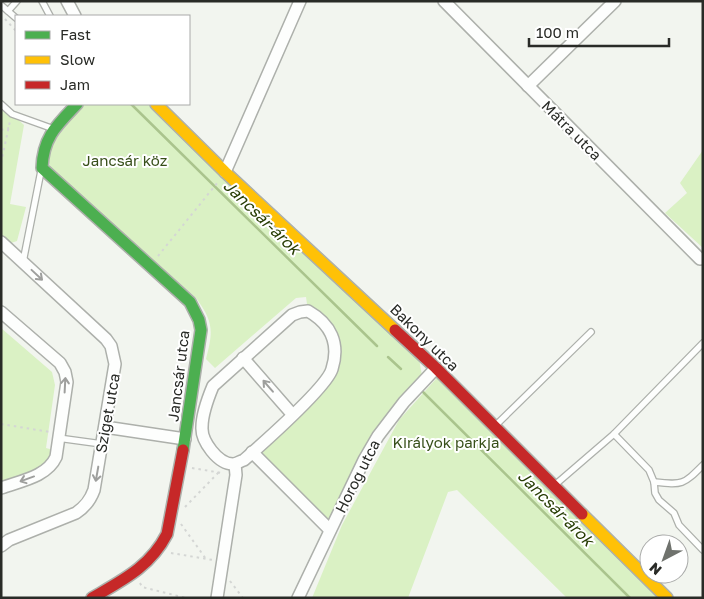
<svg xmlns="http://www.w3.org/2000/svg" width="704" height="599" font-family="'Golos Text',sans-serif">
<style>
.green{fill:#daf1c4}
.lines{fill:none;stroke-linecap:round;stroke-linejoin:round}
.stream{stroke:#aac48d;stroke-width:2.5}
.lane-casing{stroke:#adb0ab;stroke-width:8}
.street-casing{stroke:#adb0ab;stroke-width:14}
.fast-casing{stroke:#adb0ab;stroke-width:14}
.slow-casing{stroke:#adb0ab;stroke-width:14}
.jam-casing{stroke:#adb0ab;stroke-width:14}
.path{stroke:#d4d6d4;stroke-width:2;stroke-dasharray:2.5 4;stroke-linecap:butt}
.lane{stroke:#fdfefd;stroke-width:5.5}
.street{stroke:#fdfefd;stroke-width:11}
.fast{stroke:#4caf50;stroke-width:11}
.slow{stroke:#ffc107;stroke-width:11}
.jam{stroke:#c62828;stroke-width:11}
.oneway{stroke:#9e9f9d}
.labels{text-anchor:middle;dominant-baseline:central;stroke-width:4;stroke-linejoin:round;paint-order:stroke}
.street-label{font-size:15px;fill:#292b27;stroke:#fff}
.park-label{font-size:15px;fill:#374f19;stroke:#fff}
.water-label{font-size:16px;font-style:italic;fill:#283e05;stroke:#fff}
</style>
<rect width="100%" height="100%" fill="#f2f5ef"/>
<g class="green">
<polygon points="1,104 24,125 10,204 26,207 17,241 11,243 1,240"/>
<path d="M 84,104 L 149,104 L 419,359 L 423,381 L 404,402 L 330,530 L 252,452 L 319,388 L 335,344 L 308,311 L 306,297 L 296,298 L 215,368 L 206,359 C 213,332 214,322 196,298 L 52,171 L 48,160 L 53,142 Z"/>
<polygon points="703,150 703,248 665,213 687,193 680,183"/>
<polygon points="1,328 52,372 55,385 46,448 57,451 53,464 1,488"/>
<polygon points="444,370 674,598 567,598 457,490 448,492 408,598 312,598 342,525 399,420"/>
</g>
<g class="lines">
<g class="stream">
<polyline points="131,104 377,346"/>
<polyline points="388,357 401,369"/>
<polyline points="423,392 630,598"/>
</g>
<g class="lane-casing">
<g id="lane">
<polyline points="42,1 50,16"/>
<polyline points="1,5 16,18"/>
<polyline points="8,11 17,1"/>
<polyline points="1,104 12,114 51,128"/>
<polyline points="23,262 41,171"/>
<polyline points="496,425 591,332"/>
<polyline points="614,434 649,470 654,482 655,493 659,500 674,513 679,525 703,550"/>
<polyline points="58,438 102,444"/>
<path d="M 654,482 C 683,485 683,485 703,465"/>
<polyline points="556,484 614,434 703,343"/>
</g>
</g>
<g class="street-casing">
<g id="street">
<polyline points="67,1 75,16"/>
<polyline points="444,1 700,259"/>
<polyline points="528,86 615,1"/>
<polyline points="225,172 300,1"/>
<path d="M 1,242 L 106,339 L 111,346 L 115,364 L 94,490 C 90,501 85,507 76,513 L 9,540 L 1,546"/>
<path d="M 308,311 C 331,324 340,344 332,369 C 327,387 261,445 244,460 C 240,461 237,464 233,464 C 218,464 201,441 202,427 C 202,414 208,398 213,386 L 292,315 L 300,312 Z"/>
<path d="M 1,312 L 60,363 L 65,372 L 67,382 L 56,457 C 47,477 20,481 1,488"/>
<polyline points="243,358 292,414"/>
<polyline points="105,427 185,439"/>
<polyline points="252,452 330,530"/>
<polyline points="217,598 236,475 235,464"/>
<polyline points="298,598 364,460 378,436 404,402 436,368"/>
</g>
</g>
<g class="fast-casing">
<path id="fast" d="M 77,104 C 57,125 43,137 42,168 L 190,302 L 199,320 L 201,330 L 183,450"/>
</g>
<g class="slow-casing">
<g id="slow">
<polyline points="156,104 225,172 395,330"/>
<polyline points="582,514 667,598"/>
</g>
</g>
<g class="jam-casing">
<g id="jam">
<polyline points="395,330 436,368 582,514"/>
<path d="M 92,598 C 123,580 150,567 167,534 L 183,450"/>
</g>
</g>
<g class="path">
<polyline points="5,19 16,31"/>
<polyline points="1,130 9,128"/>
<polyline points="1,163 10,121"/>
<polyline points="158,256 218,182"/>
<polyline points="1,424 50,432"/>
<polyline points="192,468 222,473"/>
<polyline points="185,507 219,472"/>
<polyline points="181,524 206,559"/>
<polyline points="171,553 213,560"/>
<polyline points="230,581 243,598"/>
<polyline points="140,583 142,587 186,598"/>
</g>
<use href="#lane" class="lane"/>
<use href="#street" class="street"/>
<use href="#fast" class="fast"/>
<use href="#slow" class="slow"/>
<use href="#jam" class="jam"/>
</g>
<defs><path id="oneway-shaft" d="M-6 0H5M1.5-3L5.5 0L1.5 3" fill="none" stroke-width="1.6" stroke-linecap="round" stroke-linejoin="round" transform="scale(1.25)"/></defs>
<g class="oneway">
<use href="#oneway-shaft" transform="translate(37 275) rotate(43)"/>
<use href="#oneway-shaft" transform="translate(65 385) rotate(-87)"/>
<use href="#oneway-shaft" transform="translate(268 386) rotate(-131)"/>
<use href="#oneway-shaft" transform="translate(97 474) rotate(100)"/>
<use href="#oneway-shaft" transform="translate(27 479) rotate(160)"/>
</g>
<g class="labels">
<g class="street-label">
<text transform="translate(572 130) rotate(45)">Mátra utca</text>
<text transform="translate(425 337) rotate(44)">Bakony utca</text>
<text transform="translate(178 376) rotate(-83)">Jancsár utca</text>
<text transform="translate(107 413) rotate(-80)">Sziget utca</text>
<text transform="translate(357 476) rotate(-63)">Horog utca</text>
</g>
<g class="park-label">
<text x="125" y="160">Jancsár köz</text>
<text x="446" y="442">Királyok parkja</text>
</g>
<g class="water-label">
<text transform="translate(262 217) rotate(44)">Jancsár-árok</text>
<text transform="translate(556 508) rotate(45)">Jancsár-árok</text>
</g>
</g>
<rect width="704" height="599" fill="none" stroke="#292b27" stroke-width="5"/>
<rect x="15" y="15" width="175" height="90" fill="#ffffff" stroke="#a9aaa9"/>
<rect x="25" y="31" width="25" height="8" fill="#4caf50" stroke="#a9aaa9"/>
<text x="60" y="40" font-size="15" fill="#292b27">Fast</text>
<rect x="25" y="56" width="25" height="8" fill="#ffc107" stroke="#a9aaa9"/>
<text x="60" y="65" font-size="15" fill="#292b27">Slow</text>
<rect x="25" y="81" width="25" height="8" fill="#c62828" stroke="#a9aaa9"/>
<text x="60" y="90" font-size="15" fill="#292b27">Jam</text>
<g transform="translate(664 559) rotate(221)"><circle r="24" fill="#ffffff" stroke="#a9aaa9"/>
<path d="M0-4L9 19L0 12L-9 19Z" fill="#6f726d"/>
<text y="-8" font-size="14" font-weight="bold" text-anchor="middle" fill="#292b27">N</text>
</g>
<path d="M529 38v8h140v-8" fill="none" stroke="#292b27" stroke-width="2.5"/>
<text x="536" y="38" font-size="15" fill="#292b27" stroke="#ffffff" stroke-width="4" paint-order="stroke">100 m</text>
</svg>
